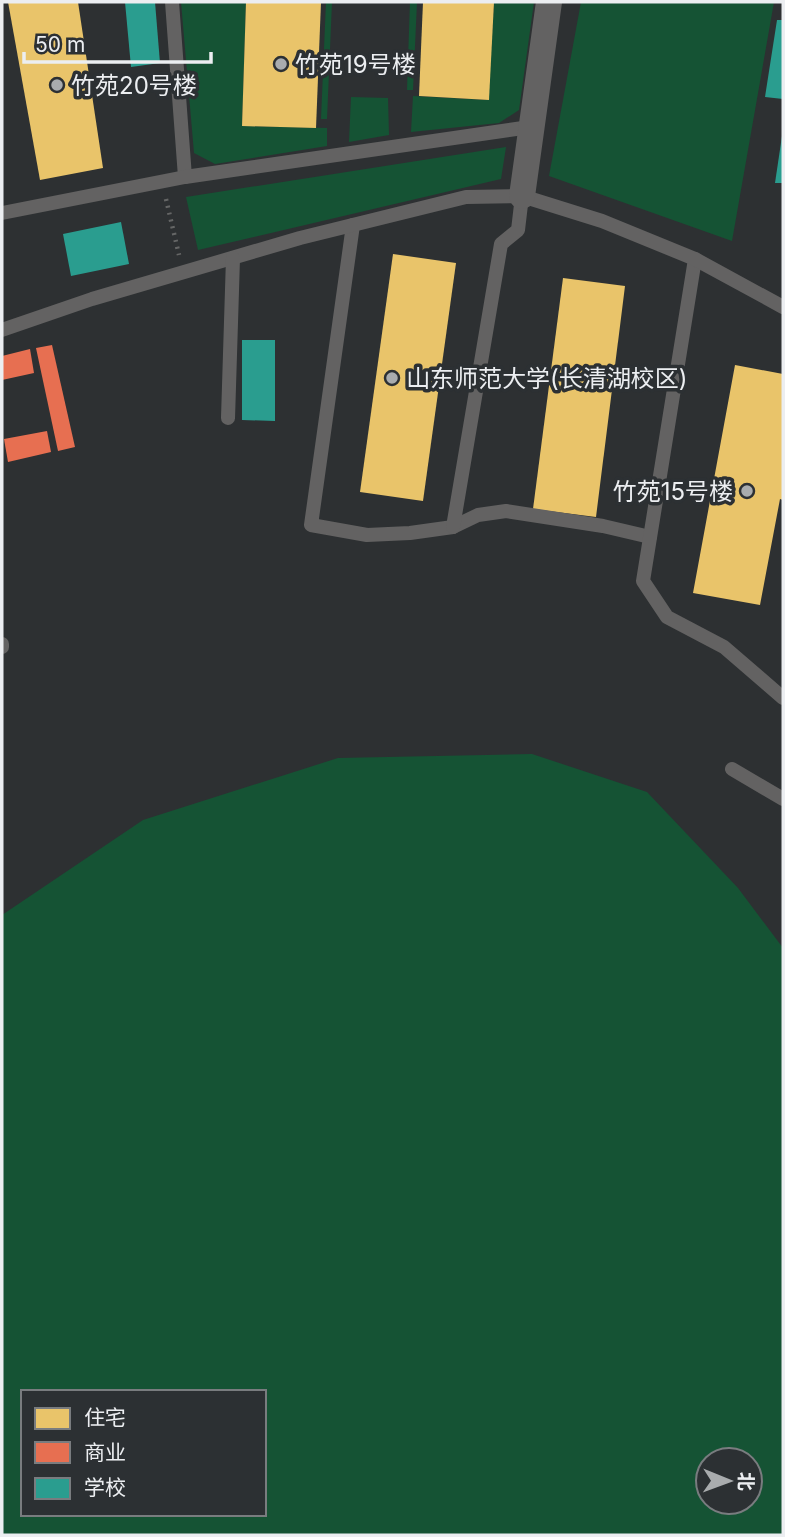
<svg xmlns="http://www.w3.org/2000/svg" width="785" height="1537" font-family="Inter,'Noto Sans SC',sans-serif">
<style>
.green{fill:#155334;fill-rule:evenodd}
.homes{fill:#e9c46a}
.shops{fill:#e76f51}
.schools{fill:#2a9d8f}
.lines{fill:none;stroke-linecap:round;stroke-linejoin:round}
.path{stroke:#656666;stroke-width:4.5;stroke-dasharray:2 5;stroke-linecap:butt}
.service{stroke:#636262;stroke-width:14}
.minor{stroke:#636262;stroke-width:26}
.poi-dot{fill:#a9acae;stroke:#2c3033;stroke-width:2.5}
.labels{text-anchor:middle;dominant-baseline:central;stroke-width:7;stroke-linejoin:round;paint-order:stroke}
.poi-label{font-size:24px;fill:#eceef1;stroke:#2c3033;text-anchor:start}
</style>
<rect width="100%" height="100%" fill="#2d3032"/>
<g class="green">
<polygon points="181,2 246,2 242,126 327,128 327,146 215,164 194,153"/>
<polygon points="326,2 332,2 327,119 321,119"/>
<polygon points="410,2 417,2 413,90 407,90"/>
<polygon points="494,2 534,2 519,110 499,123 411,132 413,96 488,100"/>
<polygon points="581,2 774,2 732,241 549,176"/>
<polygon points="351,97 388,98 389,135 349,142"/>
<polygon points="506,147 501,179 198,250 186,197"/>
<path d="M 532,754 L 647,792 L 738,888 L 783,948 L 783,1535 L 2,1535 L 2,915 L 143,820 L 338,758 ZM 23,1392 L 264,1392 L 264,1514 L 23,1514 ZM 750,1460 L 750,1502 L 708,1502 L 708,1460 Z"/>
</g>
<g class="homes">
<polygon points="8,2 78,2 103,168 40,180"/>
<polygon points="246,2 321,2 316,128 242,126"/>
<polygon points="423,2 494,2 489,100 419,96"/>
<polygon points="393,254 456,263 423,501 360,492"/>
<polygon points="563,278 625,286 596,517 533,509"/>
<polygon points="735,365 783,374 783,500 780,499 760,605 693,593"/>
</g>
<g class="shops">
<polygon points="52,345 75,447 58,451 36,348"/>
<polygon points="30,349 34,373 2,380 2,356"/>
<polygon points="47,431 51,452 8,462 4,439"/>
</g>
<g class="schools">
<polygon points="125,2 155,2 160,63 131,67"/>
<polygon points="777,20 783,20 783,99 765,97"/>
<polygon points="782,136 783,136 783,183 775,183"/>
<polygon points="121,222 129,264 71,276 63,234"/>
<polygon points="242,340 275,340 275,421 242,420"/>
</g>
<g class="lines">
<polyline class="path" points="166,199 179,255"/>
<g class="service">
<polyline points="172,2 185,177"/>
<polyline points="2,213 185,177 530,127"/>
<polyline points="353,225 311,525 367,535 410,533 453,527 478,515 506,511 603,526 650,537"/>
<polyline points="695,259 643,581 667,617 724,647 783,698"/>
<polyline points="2,330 92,299 300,238 466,197 522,196 602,221 695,259 783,307"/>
<polyline points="228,418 233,258"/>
<polyline points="453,527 501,244 518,230 522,196"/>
<polyline points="2,644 2,647"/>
<polyline points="732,769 783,799"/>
</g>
<polyline class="minor" points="522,196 549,2"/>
</g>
<g class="poi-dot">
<circle cx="281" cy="64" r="7"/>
<circle cx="57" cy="85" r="7"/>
<circle cx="392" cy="378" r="7"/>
<circle cx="747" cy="491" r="7"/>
</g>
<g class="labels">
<g class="poi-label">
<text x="295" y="64">竹苑19号楼</text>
<text x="71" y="85">竹苑20号楼</text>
<text x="406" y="378">山东师范大学(长清湖校区)</text>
<text x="733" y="491" text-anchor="end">竹苑15号楼</text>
</g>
</g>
<rect width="785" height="1537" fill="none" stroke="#eceef1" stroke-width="7"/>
<rect x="21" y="1390" width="245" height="126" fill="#2c3033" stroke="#797c7f" stroke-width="2"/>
<rect x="35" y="1408" width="35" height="21" fill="#e9c46a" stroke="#797c7f" stroke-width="2"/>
<text x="84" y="1425" font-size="21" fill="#eceef1">住宅</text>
<rect x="35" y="1442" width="35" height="21" fill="#e76f51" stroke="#797c7f" stroke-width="2"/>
<text x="84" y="1460" font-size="21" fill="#eceef1">商业</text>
<rect x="35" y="1478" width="35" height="21" fill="#2a9d8f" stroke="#797c7f" stroke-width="2"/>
<text x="84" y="1495" font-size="21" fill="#eceef1">学校</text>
<g transform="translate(729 1481) rotate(91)"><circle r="33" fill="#2c3033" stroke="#797c7f" stroke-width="2"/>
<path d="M0-5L12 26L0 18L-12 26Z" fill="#a9acae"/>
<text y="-10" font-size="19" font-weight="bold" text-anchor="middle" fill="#eceef1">北</text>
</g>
<path d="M24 52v10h187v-10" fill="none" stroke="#eceef1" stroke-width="3.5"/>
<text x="35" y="52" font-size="21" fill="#eceef1" stroke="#2c3033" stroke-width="5" paint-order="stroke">50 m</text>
</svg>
